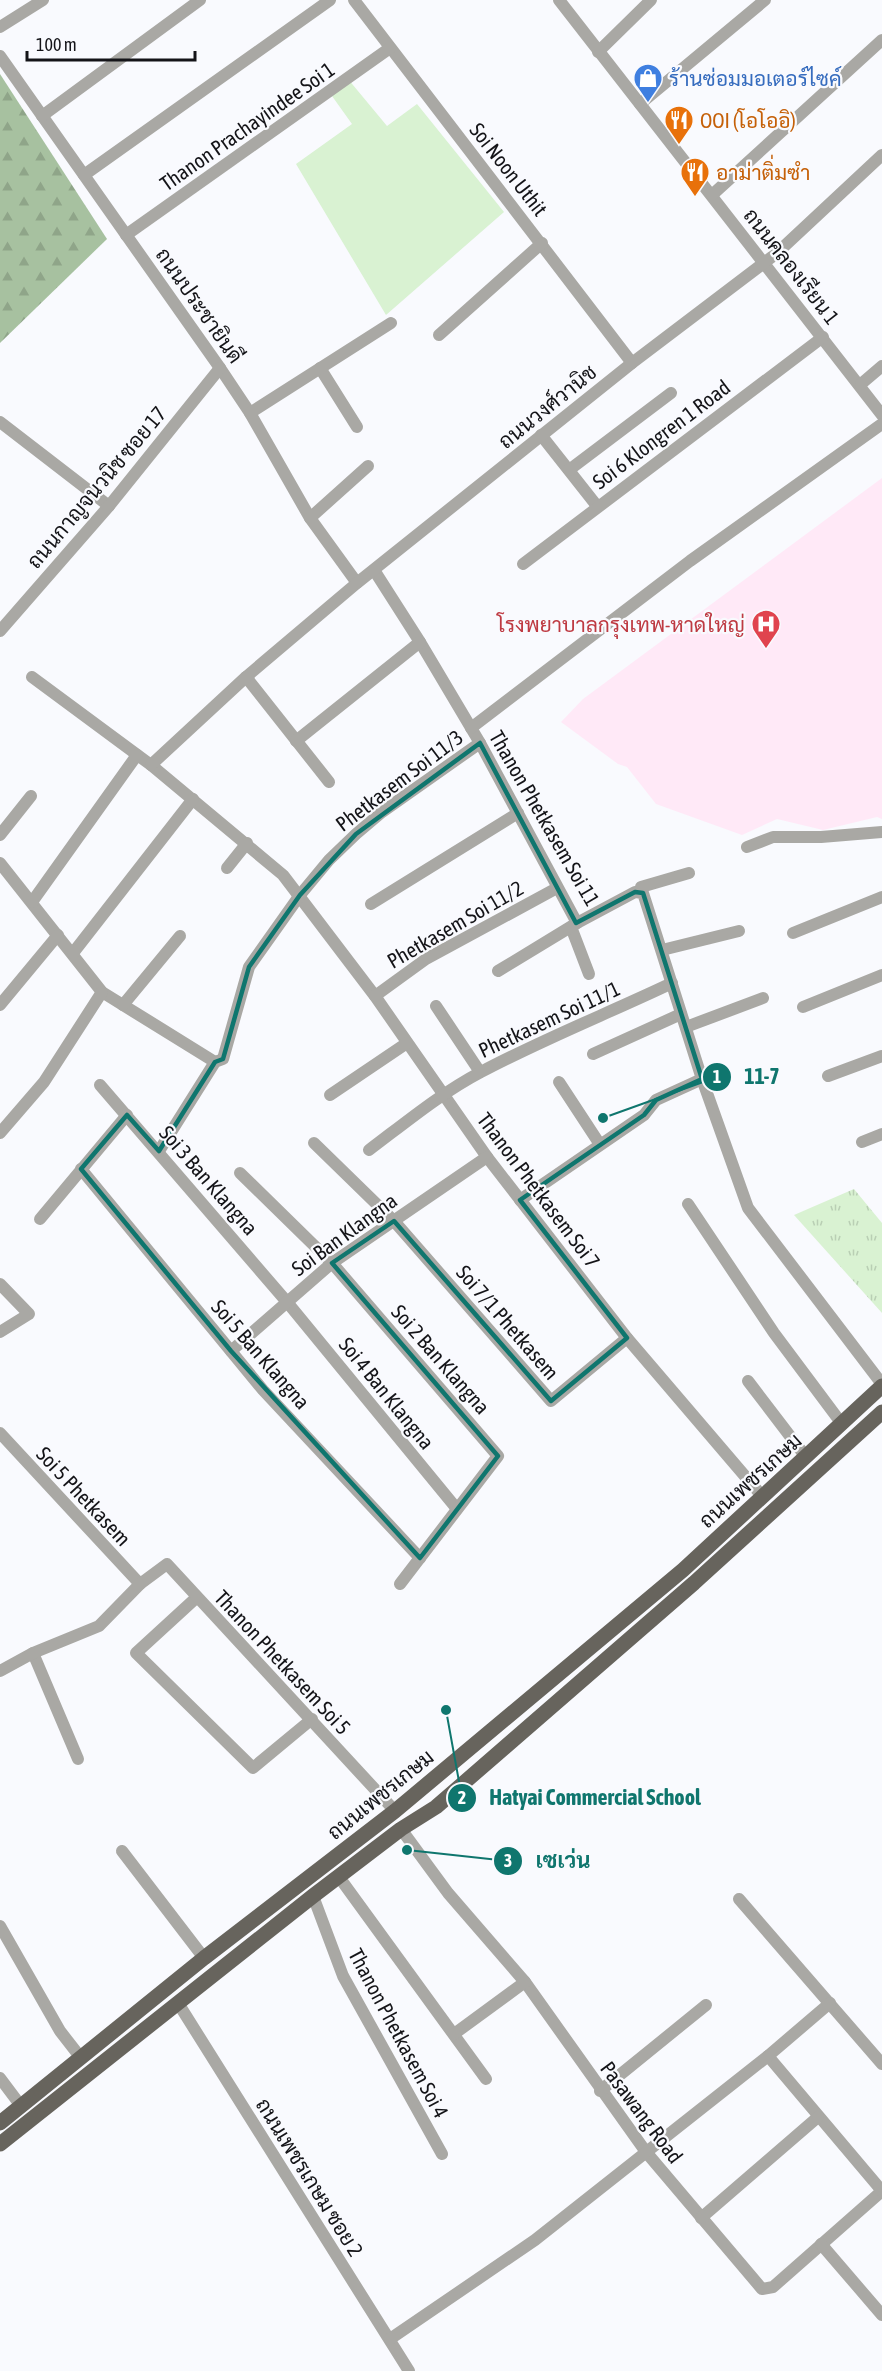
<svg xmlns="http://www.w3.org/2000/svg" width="882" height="2371" font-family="'Asap Condensed',Sarabun,sans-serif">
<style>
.medical{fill:#ffe9f7}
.grass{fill:url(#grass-tufts)}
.forest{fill:url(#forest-firs)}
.park{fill:#d9f2d2}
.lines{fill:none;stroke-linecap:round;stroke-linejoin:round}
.minor{stroke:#a9a8a4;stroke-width:12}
.major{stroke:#67645d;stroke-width:15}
.marked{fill:none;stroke:#0f766e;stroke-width:4.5;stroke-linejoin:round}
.labels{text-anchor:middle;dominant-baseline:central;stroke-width:4.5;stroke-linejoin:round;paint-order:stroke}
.shop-label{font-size:21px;fill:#366cbe;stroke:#f9fafe;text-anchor:start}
.food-label{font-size:21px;fill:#c56008;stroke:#f9fafe;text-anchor:start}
.street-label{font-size:21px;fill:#141418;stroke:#f9fafe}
.health-label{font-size:21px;fill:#be3a42;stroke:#f9fafe;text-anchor:end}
.leader{fill:none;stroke:#0f766e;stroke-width:2}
.callout-dot{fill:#0f766e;stroke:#f9fafe;stroke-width:2}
.mark-label{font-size:18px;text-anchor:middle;font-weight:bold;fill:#fff}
.callout-label{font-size:22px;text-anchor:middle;font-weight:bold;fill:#0f766e;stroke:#f9fafe;stroke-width:4.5;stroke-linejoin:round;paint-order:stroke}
</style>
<defs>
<pattern id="grass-tufts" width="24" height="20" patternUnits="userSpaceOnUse" patternTransform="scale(1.5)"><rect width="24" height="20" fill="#d9f2d2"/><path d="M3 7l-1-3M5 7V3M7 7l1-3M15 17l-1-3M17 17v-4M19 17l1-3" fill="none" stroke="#b9cfb4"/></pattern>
<pattern id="forest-firs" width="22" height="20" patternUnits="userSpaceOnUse" patternTransform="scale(1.5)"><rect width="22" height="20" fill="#a7c1a0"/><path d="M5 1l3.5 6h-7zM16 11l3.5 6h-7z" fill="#8fa589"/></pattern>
</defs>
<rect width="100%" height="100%" fill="#f9fafe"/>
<polygon class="medical" points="882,478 882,819 877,817 823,830 777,819 742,835 656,804 627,767 618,764 561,722 583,699"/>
<polygon class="grass" points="854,1189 882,1223 882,1313 794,1215"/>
<polygon class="forest" points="0,74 107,239 0,343"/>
<polygon class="park" points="348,79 387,126 417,104 504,212 386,315 296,164 352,124 332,96"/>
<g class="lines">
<g class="minor">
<polyline points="354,0 632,363"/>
<polyline points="559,0 882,415"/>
<polyline points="0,27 43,0"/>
<polyline points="598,52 651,0"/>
<polyline points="0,56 220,368 250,413 310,518 357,583"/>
<polyline points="640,104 765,0"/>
<polyline points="42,116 200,0"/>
<polyline points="84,175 330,0"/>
<polyline points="712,195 882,40"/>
<polyline points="126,235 390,48"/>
<polyline points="439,335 542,243"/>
<polyline points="320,368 357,427"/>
<polyline points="861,384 882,366"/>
<polyline points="250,413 391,323"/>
<polyline points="0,422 109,506"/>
<polyline points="541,435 597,506"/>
<polyline points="569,470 671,393"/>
<polyline points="310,518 368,466"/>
<polyline points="523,564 823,337"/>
<polyline points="374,570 420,642 480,743 577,923 635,892 643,893 702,1079 748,1208 882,1384"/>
<polyline points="0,631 109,506 220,368"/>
<polyline points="32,677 151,765 283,875 375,996 487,1157 627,1338 762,1496"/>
<polyline points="246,677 329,782"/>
<polyline points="471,728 690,561 882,424"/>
<polyline points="296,741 420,642"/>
<polyline points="151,765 246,677 357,583 632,363 777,253 882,155"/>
<polyline points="0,835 31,796"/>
<polyline points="747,847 773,837 821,837 882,832"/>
<polyline points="0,863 102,992 215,1062"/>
<polyline points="227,868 247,843"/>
<polyline points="641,887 689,873"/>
<polyline points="32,902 137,755"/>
<polyline points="371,904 518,813"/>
<polyline points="571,927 589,974"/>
<polyline points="793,933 882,897"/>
<polyline points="662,950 739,931"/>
<polyline points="73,953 193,799"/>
<polyline points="498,971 577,923"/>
<polyline points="375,996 426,959 557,888"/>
<polyline points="0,1005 58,935"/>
<polyline points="123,1005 180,936"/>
<polyline points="436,1006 480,1072"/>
<polyline points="803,1007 882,975"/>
<polyline points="686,1027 763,998"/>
<polyline points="593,1054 681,1014"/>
<polyline points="828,1076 882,1056"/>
<polyline points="559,1082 599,1143"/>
<polyline points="100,1085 287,1302 457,1509"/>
<polyline points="330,1095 407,1043"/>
<polyline points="0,1133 44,1082 102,992"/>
<polyline points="862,1142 882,1134"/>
<polyline points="314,1143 394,1221 551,1401 627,1338"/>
<path d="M 369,1150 C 405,1123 441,1093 481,1072 C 543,1039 609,1013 672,983"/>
<polyline points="159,1151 215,1062 223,1059 249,967 300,895 329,860 356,834 382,812 480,743"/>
<polyline points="81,1169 263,1390 420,1558"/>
<polyline points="240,1173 332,1263 498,1456 400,1584"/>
<polyline points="520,1200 644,1115 656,1100 702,1079"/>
<polyline points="688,1204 774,1333 842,1424"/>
<polyline points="40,1219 127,1115"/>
<polyline points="0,1284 29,1314 0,1332"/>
<polyline points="231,1351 332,1263 487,1157"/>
<polyline points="748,1381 806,1457"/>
<polyline points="0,1433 140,1584"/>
<polyline points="196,1598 136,1653 253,1768 312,1719"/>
<polyline points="33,1653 78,1759"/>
<polyline points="0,1671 33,1653 99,1626 140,1584 167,1564 395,1811"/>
<polyline points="401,1829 448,1893 525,1982 646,2152 762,2289 773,2287 882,2191"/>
<polyline points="122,1851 204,1958"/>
<polyline points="339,1877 486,2079"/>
<polyline points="313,1896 343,1976 442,2154"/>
<polyline points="739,1899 882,2064"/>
<polyline points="0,1926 60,2031 81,2058"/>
<polyline points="178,2003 409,2371"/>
<polyline points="454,2034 525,1982"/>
<polyline points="768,2056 882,2191"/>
<polyline points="0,2078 21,2106"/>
<polyline points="600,2091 706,2005"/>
<polyline points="701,2218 818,2117"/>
<polyline points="821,2244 882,2315"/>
<polyline points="390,2339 535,2240 768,2056 830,2003"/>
</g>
<g class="major">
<polyline points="0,2123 204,1958 395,1811 683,1570 882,1386"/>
<polyline points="0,2144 313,1896 401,1829 436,1807 694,1583 882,1412"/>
</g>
</g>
<path class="marked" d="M 480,743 L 576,923 L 635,892 L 643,893 L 702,1079 L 656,1100 L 644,1115 L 520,1200 L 627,1338 L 551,1401 L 394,1221 L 332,1263 L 498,1456 L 420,1558 L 231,1351 L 81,1169 L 127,1115 L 159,1151 L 215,1062 L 223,1059 L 249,967 L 300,895 L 356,834 Z"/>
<defs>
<g id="shop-pin" transform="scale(1.5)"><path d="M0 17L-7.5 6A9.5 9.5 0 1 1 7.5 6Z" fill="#3f7fe0" stroke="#f9fafe"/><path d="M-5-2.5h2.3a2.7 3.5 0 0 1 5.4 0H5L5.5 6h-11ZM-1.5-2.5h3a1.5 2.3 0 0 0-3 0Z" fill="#fff"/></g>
<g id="restaurant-pin" transform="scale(1.5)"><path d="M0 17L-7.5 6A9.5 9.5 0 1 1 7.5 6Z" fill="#e8710a" stroke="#f9fafe"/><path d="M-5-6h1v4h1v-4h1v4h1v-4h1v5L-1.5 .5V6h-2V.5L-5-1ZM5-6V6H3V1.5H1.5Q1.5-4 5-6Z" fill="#fff"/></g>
<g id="hospital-pin" transform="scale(1.5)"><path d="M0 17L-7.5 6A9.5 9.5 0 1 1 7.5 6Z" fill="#e0444e" stroke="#f9fafe"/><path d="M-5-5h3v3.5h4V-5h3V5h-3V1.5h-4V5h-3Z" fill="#fff"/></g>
</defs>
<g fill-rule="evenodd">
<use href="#shop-pin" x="648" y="78"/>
<use href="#restaurant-pin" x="679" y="120"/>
<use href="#restaurant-pin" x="695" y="172"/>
<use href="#hospital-pin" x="766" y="624"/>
</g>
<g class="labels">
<g class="shop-label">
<text x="669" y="78">ร้านซ่อมมอเตอร์ไซค์</text>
</g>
<g class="food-label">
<text x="700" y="120">OOI (โอโออิ)</text>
<text x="716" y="172">อาม่าติ่มซำ</text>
</g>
<g class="street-label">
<text transform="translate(247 126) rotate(-35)">Thanon Prachayindee Soi 1</text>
<text transform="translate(509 169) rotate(52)">Soi Noon Uthit</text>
<text transform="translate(792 266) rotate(52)">ถนนคลองเรียน 1</text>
<text transform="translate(200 305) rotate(55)">ถนนประชายินดี</text>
<text transform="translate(547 406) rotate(-39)">ถนนวงศ์วานิช</text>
<text transform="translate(661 434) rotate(-37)">Soi 6 Klongren 1 Road</text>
<text transform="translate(96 487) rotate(-50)">ถนนกาญจนวนิช ซอย 17</text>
<text transform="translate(399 780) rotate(-37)">Phetkasem Soi 11/3</text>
<text transform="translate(545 818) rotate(60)">Thanon Phetkasem Soi 11</text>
<text transform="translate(455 924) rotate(-30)">Phetkasem Soi 11/2</text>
<text transform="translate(549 1019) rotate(-25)">Phetkasem Soi 11/1</text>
<text transform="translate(209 1180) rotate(49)">Soi 3 Ban Klangna</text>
<text transform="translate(539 1190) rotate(53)">Thanon Phetkasem Soi 7</text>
<text transform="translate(344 1234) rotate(-36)">Soi Ban Klangna</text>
<text transform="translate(508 1322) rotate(49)">Soi 7/1 Phetkasem</text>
<text transform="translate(261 1354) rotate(49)">Soi 5 Ban Klangna</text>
<text transform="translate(441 1359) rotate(49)">Soi 2 Ban Klangna</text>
<text transform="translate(387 1393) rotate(51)">Soi 4 Ban Klangna</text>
<text transform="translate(750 1480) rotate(-42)">ถนนเพชรเกษม</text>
<text transform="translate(84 1496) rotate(47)">Soi 5 Phetkasem</text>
<text transform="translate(283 1662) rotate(47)">Thanon Phetkasem Soi 5</text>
<text transform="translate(380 1794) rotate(-39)">ถนนเพชรเกษม</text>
<text transform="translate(399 2033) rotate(62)">Thanon Phetkasem Soi 4</text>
<text transform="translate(642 2112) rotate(53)">Pasawang Road</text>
<text transform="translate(310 2177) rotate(58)">ถนนเพชรเกษม ซอย 2</text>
</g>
<g class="health-label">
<text x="745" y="624">โรงพยาบาลกรุงเทพ-หาดใหญ่</text>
</g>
</g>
<path class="leader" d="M603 1118L717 1077M446 1710L462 1798M407 1850L508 1861"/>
<g class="callout-dot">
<circle cx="603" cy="1118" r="6"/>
<circle cx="446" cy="1710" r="6"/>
<circle cx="407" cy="1850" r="6"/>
<circle cx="717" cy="1077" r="15"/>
<circle cx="462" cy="1798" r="15"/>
<circle cx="508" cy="1861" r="15"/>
</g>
<g class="mark-label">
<text x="717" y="1083">1</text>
<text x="462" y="1804">2</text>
<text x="508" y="1867">3</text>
</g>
<g class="callout-label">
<text x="762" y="1084">11-7</text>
<text x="595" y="1805">Hatyai Commercial School</text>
<text x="563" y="1868">เซเว่น</text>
</g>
<path d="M27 51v9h168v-9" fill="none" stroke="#141418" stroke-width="3"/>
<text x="36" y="51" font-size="18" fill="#141418" stroke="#f9fafe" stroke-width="4.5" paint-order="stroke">100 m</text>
</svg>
